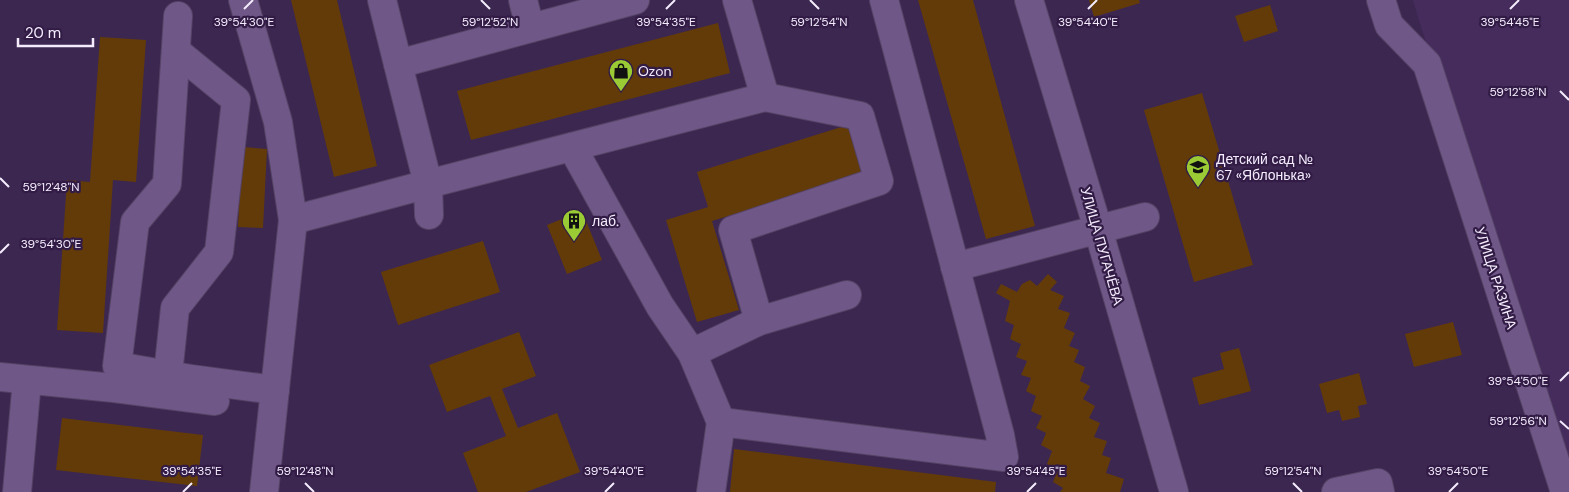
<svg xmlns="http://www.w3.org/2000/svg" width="1569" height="492" font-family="'DM Sans',sans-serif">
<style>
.built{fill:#452c5d}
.building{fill:#633b09}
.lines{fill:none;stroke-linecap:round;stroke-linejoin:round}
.minor-casing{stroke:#554365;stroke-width:30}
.minor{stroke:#6f5887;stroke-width:28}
.ticks{fill:none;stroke:#f4ecfd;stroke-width:2}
.labels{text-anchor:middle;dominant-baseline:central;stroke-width:4.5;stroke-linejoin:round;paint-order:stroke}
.poi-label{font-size:14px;fill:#f4ecfd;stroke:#321c46;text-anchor:start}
.street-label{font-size:14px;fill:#f4ecfd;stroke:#321c46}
.ticks-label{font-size:12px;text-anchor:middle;fill:#f4ecfd;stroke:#321c46;stroke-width:4.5;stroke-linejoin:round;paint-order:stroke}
</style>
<rect width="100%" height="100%" fill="#3c2751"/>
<polygon class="built" points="1413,0 1569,0 1569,468 1421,27"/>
<g class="building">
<polygon points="291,0 337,0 377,166 334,177"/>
<polygon points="918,0 973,0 1035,226 986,239"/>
<polygon points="1089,0 1139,0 1140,3 1094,17"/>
<polygon points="1270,5 1278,31 1244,42 1235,16"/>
<polygon points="718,23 730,73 471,140 457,91"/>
<polygon points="100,37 146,40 136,182 113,180 103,333 57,330 67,180 90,182"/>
<polygon points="1202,93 1253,265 1194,282 1144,110"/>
<polygon points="851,124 867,173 712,221 739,310 697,322 666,220 708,207 697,172"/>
<polygon points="242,147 267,149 263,228 238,227"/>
<polygon points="582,211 602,260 567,274 547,225"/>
<polygon points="483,241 500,292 398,325 381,272"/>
<polygon points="1048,274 1057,282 1050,290 1064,296 1058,309 1070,313 1064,328 1075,333 1069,346 1079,350 1074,362 1085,367 1080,381 1090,386 1083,399 1095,406 1089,418 1100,423 1094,437 1107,441 1102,455 1111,458 1106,473 1124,479 1120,492 1060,492 1063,488 1053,482 1058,469 1047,464 1052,451 1041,445 1046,433 1036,428 1042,416 1031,411 1036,396 1026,391 1031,378 1021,375 1027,361 1016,357 1021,344 1010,339 1014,325 1005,321 1010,301 996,293 1001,284 1017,292 1022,284 1030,280 1037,286"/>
<polygon points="1453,322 1462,355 1414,367 1405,334"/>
<polygon points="519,332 536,376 502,389 518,428 557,413 580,472 526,492 478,492 463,453 506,436 490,396 447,412 429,365"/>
<polygon points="1239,348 1251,391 1199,405 1192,378 1224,369 1220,353"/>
<polygon points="1359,373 1367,404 1358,406 1360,417 1342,421 1339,410 1327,413 1319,384"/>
<polygon points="62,418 203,435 197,486 56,470"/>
<polygon points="734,449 996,482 995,492 730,492"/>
</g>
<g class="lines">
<g class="minor-casing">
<g id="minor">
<polyline points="243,0 278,122 293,220 264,492"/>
<polyline points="523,0 530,28"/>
<polyline points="1029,0 1098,229 1174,492"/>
<polyline points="1381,0 1389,25 1427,64 1565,492"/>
<polyline points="178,16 167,184 135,222 117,366 191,379 275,390"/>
<polyline points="398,64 635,0"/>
<polyline points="765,97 860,116 879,181 733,230 759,321 847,295"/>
<polyline points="572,147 660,306 692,353 721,422"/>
<polyline points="429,215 428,184 765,97 737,0"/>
<polyline points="293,220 428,184 382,0"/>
<polyline points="955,267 1145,217"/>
<polyline points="692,353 759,321"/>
<polyline points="168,374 175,308 219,252 236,100 176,51"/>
<polyline points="0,377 114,388 215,401"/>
<polyline points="17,492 27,380"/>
<polyline points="711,492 721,422 1004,457 1000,435 884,0"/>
<polyline points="1336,492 1378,483 1380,492"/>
</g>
</g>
<use href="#minor" class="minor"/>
</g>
<path class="ticks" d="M 481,0 L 490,9M 810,0 L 819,9M 244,9 L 253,0M 666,9 L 675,0M 1088,9 L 1097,0M 1510,9 L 1519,0M 1560,91 L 1569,100M 0,178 L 9,187M 0,253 L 9,244M 1560,381 L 1569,372M 1560,421 L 1569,429M 305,483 L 314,492M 1293,483 L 1302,492M 183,492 L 192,483M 605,492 L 614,483M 1027,492 L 1036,483M 1449,492 L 1458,483"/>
<defs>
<g id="shop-pin" transform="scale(1.25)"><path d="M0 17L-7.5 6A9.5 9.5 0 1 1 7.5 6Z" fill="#9acb35" stroke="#321c46"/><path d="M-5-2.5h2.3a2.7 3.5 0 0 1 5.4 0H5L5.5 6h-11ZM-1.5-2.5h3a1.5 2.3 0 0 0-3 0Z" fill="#111"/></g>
<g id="school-pin" transform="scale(1.25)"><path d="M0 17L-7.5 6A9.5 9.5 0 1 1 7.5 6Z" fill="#9acb35" stroke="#321c46"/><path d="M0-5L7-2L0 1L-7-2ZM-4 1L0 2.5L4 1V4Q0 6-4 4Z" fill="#111"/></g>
<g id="building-pin" transform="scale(1.25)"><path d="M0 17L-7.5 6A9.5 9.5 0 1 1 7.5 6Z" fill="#9acb35" stroke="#321c46"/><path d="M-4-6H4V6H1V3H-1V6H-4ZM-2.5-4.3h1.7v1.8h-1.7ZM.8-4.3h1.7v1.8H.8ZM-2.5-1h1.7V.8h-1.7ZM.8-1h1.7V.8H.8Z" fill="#111"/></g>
</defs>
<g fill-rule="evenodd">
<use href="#shop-pin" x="621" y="71"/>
<use href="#school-pin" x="1198" y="167"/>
<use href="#building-pin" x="574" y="221"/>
</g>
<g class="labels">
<g class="poi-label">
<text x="638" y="71">Ozon</text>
<text x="1216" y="159">Детский сад №<tspan x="1216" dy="16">67 «Яблонька»</tspan></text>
<text x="592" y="221">лаб.</text>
</g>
<g class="street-label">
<text transform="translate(1102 246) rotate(74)">УЛИЦА ПУГАЧЁВА</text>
<text transform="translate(1496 278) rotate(72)">УЛИЦА РАЗИНА</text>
</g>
</g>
<g class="ticks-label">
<text x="244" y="26">39°54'30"E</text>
<text x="490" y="26">59°12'52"N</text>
<text x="666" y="26">39°54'35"E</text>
<text x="819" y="26">59°12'54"N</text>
<text x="1088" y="26">39°54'40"E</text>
<text x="1510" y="26">39°54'45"E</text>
<text x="1518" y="96">59°12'58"N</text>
<text x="51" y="191">59°12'48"N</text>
<text x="51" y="248">39°54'30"E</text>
<text x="1518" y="385">39°54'50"E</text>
<text x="1518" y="425">59°12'56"N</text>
<text x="192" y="475">39°54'35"E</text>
<text x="305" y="475">59°12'48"N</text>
<text x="614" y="475">39°54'40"E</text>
<text x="1036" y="475">39°54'45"E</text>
<text x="1293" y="475">59°12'54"N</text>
<text x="1458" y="475">39°54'50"E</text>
</g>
<path d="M18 38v8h75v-8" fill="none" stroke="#f4ecfd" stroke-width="2.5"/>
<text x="25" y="38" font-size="15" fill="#f4ecfd" stroke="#321c46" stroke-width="4" paint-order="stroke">20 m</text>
</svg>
